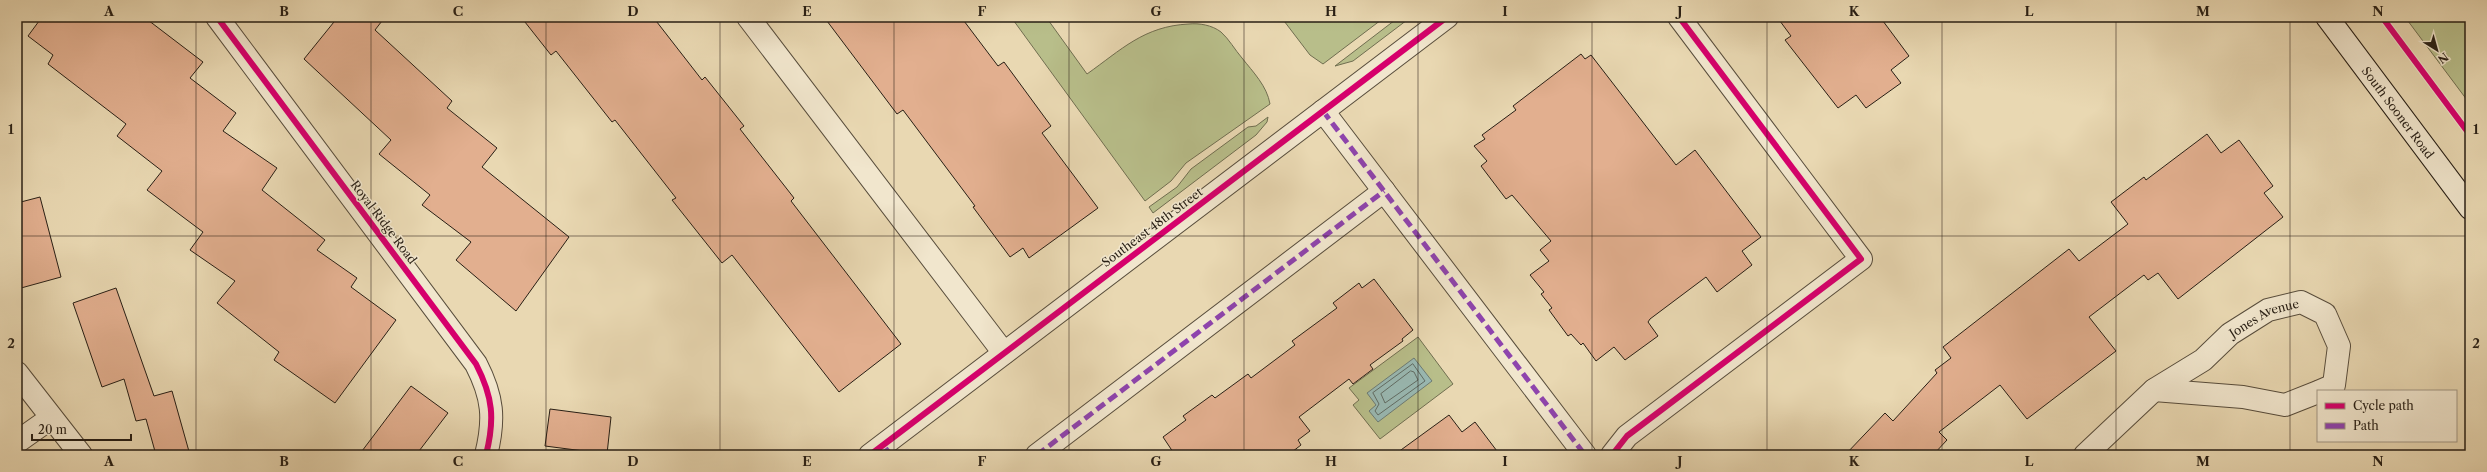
<svg xmlns="http://www.w3.org/2000/svg" width="2487" height="472" font-family="'Libre Caslon Text',serif">
<style>
.green{fill:#b8be8a;stroke:#706e50}
.water{fill:#99b9b3;stroke:#6c7b74}
.lines{fill:none;stroke-linecap:round;stroke-linejoin:round}
.shore{stroke:#606c64;stroke-width:1}
.building{fill:#e2af8f;stroke:#281f15}
.minor-casing{stroke:#584d3c;stroke-width:24}
.tertiary-casing{stroke:#584d3c;stroke-width:24}
.secondary-casing{stroke:#281f15;stroke-width:24}
.minor{stroke:#f1e6cd;stroke-width:22}
.tertiary{stroke:#f1e6cd;stroke-width:22}
.secondary{stroke:#f1e6cd;stroke-width:22}
.quiet{stroke:#8e44ad;stroke-width:5;stroke-dasharray:10 5;stroke-linecap:butt}
.cycleway-casing{stroke:#f1e6cd;stroke-width:8}
.cycleway{stroke:#d6006c;stroke-width:6}
.grid{fill:none;stroke:#281f15;stroke-width:1;stroke-opacity:0.55}
.labels{text-anchor:middle;dominant-baseline:central;stroke-width:3;stroke-linejoin:round;paint-order:stroke}
.street-label{font-size:12px;fill:#281f15;stroke:#f1e6cd}
.neatline{fill:none;stroke:#281f15;stroke-width:1.5}
.grid-label{font-size:13px;text-anchor:middle;font-weight:bold;fill:#281f15}
</style>
<rect width="100%" height="100%" fill="#e9d8b2"/>
<filter id="stains"><feTurbulence type="fractalNoise" baseFrequency=".005" numOctaves="4"/><feColorMatrix values="0 0 0 0 .2 0 0 0 0 .09 0 0 0 0 .02 0 0 0 .5 -.17"/></filter>
<radialGradient id="worn" r=".72"><stop offset=".6" stop-color="#630" stop-opacity="0"/><stop offset="1" stop-color="#630" stop-opacity=".3"/></radialGradient>
<g class="green">
<path d="M 1011,17 L 1046,17 L 1087,74 C 1121,50 1144,26 1189,24 C 1199,23 1212,25 1221,32 C 1229,39 1235,50 1242,58 C 1253,72 1267,86 1270,104 L 1186,163 L 1171,181 L 1145,201 Z"/>
<polygon points="1281,17 1385,17 1323,64 1310,55"/>
<polygon points="1399,17 1411,17 1353,61 1335,66"/>
<polygon points="2405,17 2470,17 2470,104"/>
<polygon points="1268,117 1267,122 1256,135 1153,213 1149,207 1177,187 1191,169 1248,127 1256,126"/>
<polygon points="1418,337 1453,384 1380,439 1353,405 1359,400 1349,388"/>
</g>
<polygon class="water" points="1414,358 1432,381 1378,422 1369,411 1376,405 1367,393"/>
<g class="lines">
<g class="shore">
<polygon points="1413,364 1425,381 1378,415 1375,411 1379,404 1373,393"/>
<polygon points="1411,371 1414,372 1418,380 1385,403 1381,394"/>
</g>
</g>
<g class="building">
<polygon points="42,17 144,17 203,62 190,78 236,113 223,131 277,168 262,190 325,240 317,250 357,278 351,287 396,320 335,403 274,360 279,352 217,303 235,281 190,250 203,232 147,190 162,171 117,136 126,124 48,64 53,55 28,36"/>
<polygon points="338,17 385,17 375,30 452,101 447,108 497,148 482,167 569,237 516,311 456,260 471,242 422,205 430,195 379,154 391,140 304,59"/>
<polygon points="521,17 653,17 702,80 705,77 744,126 740,129 794,198 791,201 901,344 839,392 732,255 722,263 672,200 676,198 615,120 612,122 556,51 551,55"/>
<polygon points="824,17 961,17 998,66 1004,62 1051,126 1042,133 1098,208 1029,258 1023,248 1010,257 973,207 975,206 903,110 897,114"/>
<polygon points="1777,17 1880,17 1909,56 1891,70 1901,83 1866,108 1856,95 1838,108 1785,40 1791,36"/>
<polygon points="1581,54 1585,59 1591,55 1676,165 1695,150 1761,237 1742,251 1752,265 1717,292 1706,277 1650,319 1648,322 1658,336 1625,360 1614,347 1596,361 1583,343 1581,345 1571,334 1568,336 1549,310 1552,308 1541,294 1544,292 1530,275 1549,261 1540,250 1551,241 1512,195 1506,199 1481,166 1487,161 1474,146 1485,139 1482,135 1516,110 1513,106"/>
<polygon points="2207,134 2221,153 2239,140 2273,186 2264,193 2283,217 2178,299 2158,273 2148,280 2144,275 2089,317 2116,351 2027,419 2000,385 1939,432 1947,440 1933,455 1845,455 1885,413 1893,421 1937,373 1935,370 1951,358 1943,347 2069,249 2079,261 2128,224 2111,202 2144,177 2146,180"/>
<polygon points="40,197 61,277 21,288 17,274 17,203"/>
<polygon points="1374,279 1413,330 1402,339 1403,341 1370,365 1373,369 1353,384 1349,379 1299,417 1310,431 1298,440 1301,445 1288,455 1175,455 1163,437 1186,420 1183,416 1212,395 1215,398 1248,374 1251,378 1295,345 1292,341 1337,308 1333,303 1359,283 1362,288"/>
<polygon points="116,288 154,396 172,391 190,455 156,455 146,419 136,421 124,379 102,387 73,303"/>
<polygon points="411,386 448,413 416,455 359,455"/>
<polygon points="550,409 611,417 607,454 545,446"/>
<polygon points="1449,415 1462,432 1475,422 1500,455 1394,455"/>
</g>
<g class="lines">
<g class="minor-casing">
<g id="minor">
<path d="M 217,17 L 476,364 C 493,397 495,419 486,455"/>
<polyline points="748,17 1004,353"/>
<polyline points="1323,111 1585,455"/>
<polyline points="17,373 81,455"/>
<polyline points="2154,390 2243,397 2285,405 2318,392"/>
<polyline points="17,442 51,418"/>
<polyline points="1037,455 1384,191"/>
<polyline points="1612,455 1627,436 1861,259 1679,17"/>
<path id="s1" d="M 2085,455 L 2154,390 L 2203,360 L 2230,334 L 2268,310 L 2301,302 L 2325,314 L 2339,346 L 2334,385 L 2320,391"/>
</g>
</g>
<g class="tertiary-casing">
<polyline id="tertiary" points="870,455 1447,17"/>
</g>
<g class="secondary-casing">
<g id="secondary">
<path id="s2" d="M 2327,17 L 2470,208"/>
</g>
</g>
<use href="#minor" class="minor"/>
<use href="#tertiary" class="tertiary"/>
<use href="#secondary" class="secondary"/>
<g class="quiet">
<polyline points="1323,111 1585,455"/>
<polyline points="883,445 891,455"/>
<polyline points="1037,455 1384,191"/>
</g>
<g class="cycleway-casing">
<g id="cycleway">
<path d="M 217,17 L 476,364 C 493,397 495,419 486,455"/>
<polyline points="2382,17 2470,135"/>
<polyline points="870,455 1447,17"/>
<polyline points="1612,455 1627,436 1861,259 1679,17"/>
</g>
</g>
<use href="#cycleway" class="cycleway"/>
</g>
<path class="grid" d="M 196,17 L 196,455M 371,17 L 371,455M 546,17 L 546,455M 720,17 L 720,455M 894,17 L 894,455M 1069,17 L 1069,455M 1244,17 L 1244,455M 1418,17 L 1418,455M 1592,17 L 1592,455M 1767,17 L 1767,455M 1942,17 L 1942,455M 2116,17 L 2116,455M 2290,17 L 2290,455M 17,236 L 2470,236"/>
<g class="labels">
<g class="street-label">
<text stroke="none"><textPath href="#s2" startOffset="119">South Sooner Road</textPath></text>
<text transform="translate(384 222) rotate(53)">Royal Ridge Road</text>
<text transform="translate(1152 227) rotate(-37)">Southeast 48th Street</text>
<text stroke="none"><textPath href="#s1" startOffset="228">Jones Avenue</textPath></text>
</g>
</g>
<rect width="2487" height="472" fill="none" stroke="#e9d8b2" stroke-width="44"/>
<rect x="2317" y="390" width="140" height="52" fill="#f1e6cd" stroke="#a19683"/>
<rect x="2325" y="403" width="20" height="6" fill="#d6006c" stroke="#a19683"/>
<text x="2353" y="410" font-size="12" fill="#281f15">Cycle path</text>
<rect x="2325" y="423" width="20" height="6" fill="#8e44ad" stroke="#a19683"/>
<text x="2353" y="430" font-size="12" fill="#281f15">Path</text>
<g transform="translate(2437 50) rotate(143)" stroke="#f1e6cd" stroke-width="3" paint-order="stroke">
<path d="M0-3L7 15L0 10L-7 15Z" fill="#281f15"/>
<text y="-6" font-size="11" font-weight="bold" text-anchor="middle" fill="#281f15">N</text>
</g>
<path d="M32 434v6h99v-6" fill="none" stroke="#281f15" stroke-width="2"/>
<text x="38" y="434" font-size="12" fill="#281f15" stroke="#f1e6cd" stroke-width="3" paint-order="stroke">20 m</text>
<rect x="22" y="22" width="2443" height="428" class="neatline"/>
<g class="grid-label">
<text x="109" y="16">A</text>
<text x="284" y="16">B</text>
<text x="458" y="16">C</text>
<text x="633" y="16">D</text>
<text x="807" y="16">E</text>
<text x="982" y="16">F</text>
<text x="1156" y="16">G</text>
<text x="1331" y="16">H</text>
<text x="1505" y="16">I</text>
<text x="1680" y="16">J</text>
<text x="1854" y="16">K</text>
<text x="2029" y="16">L</text>
<text x="2203" y="16">M</text>
<text x="2378" y="16">N</text>
<text x="11" y="134">1</text>
<text x="2476" y="134">1</text>
<text x="11" y="348">2</text>
<text x="2476" y="348">2</text>
<text x="109" y="466">A</text>
<text x="284" y="466">B</text>
<text x="458" y="466">C</text>
<text x="633" y="466">D</text>
<text x="807" y="466">E</text>
<text x="982" y="466">F</text>
<text x="1156" y="466">G</text>
<text x="1331" y="466">H</text>
<text x="1505" y="466">I</text>
<text x="1680" y="466">J</text>
<text x="1854" y="466">K</text>
<text x="2029" y="466">L</text>
<text x="2203" y="466">M</text>
<text x="2378" y="466">N</text>
</g>
<rect width="100%" height="100%" filter="url(#stains)"/>
<rect width="100%" height="100%" fill="url(#worn)"/>
</svg>
